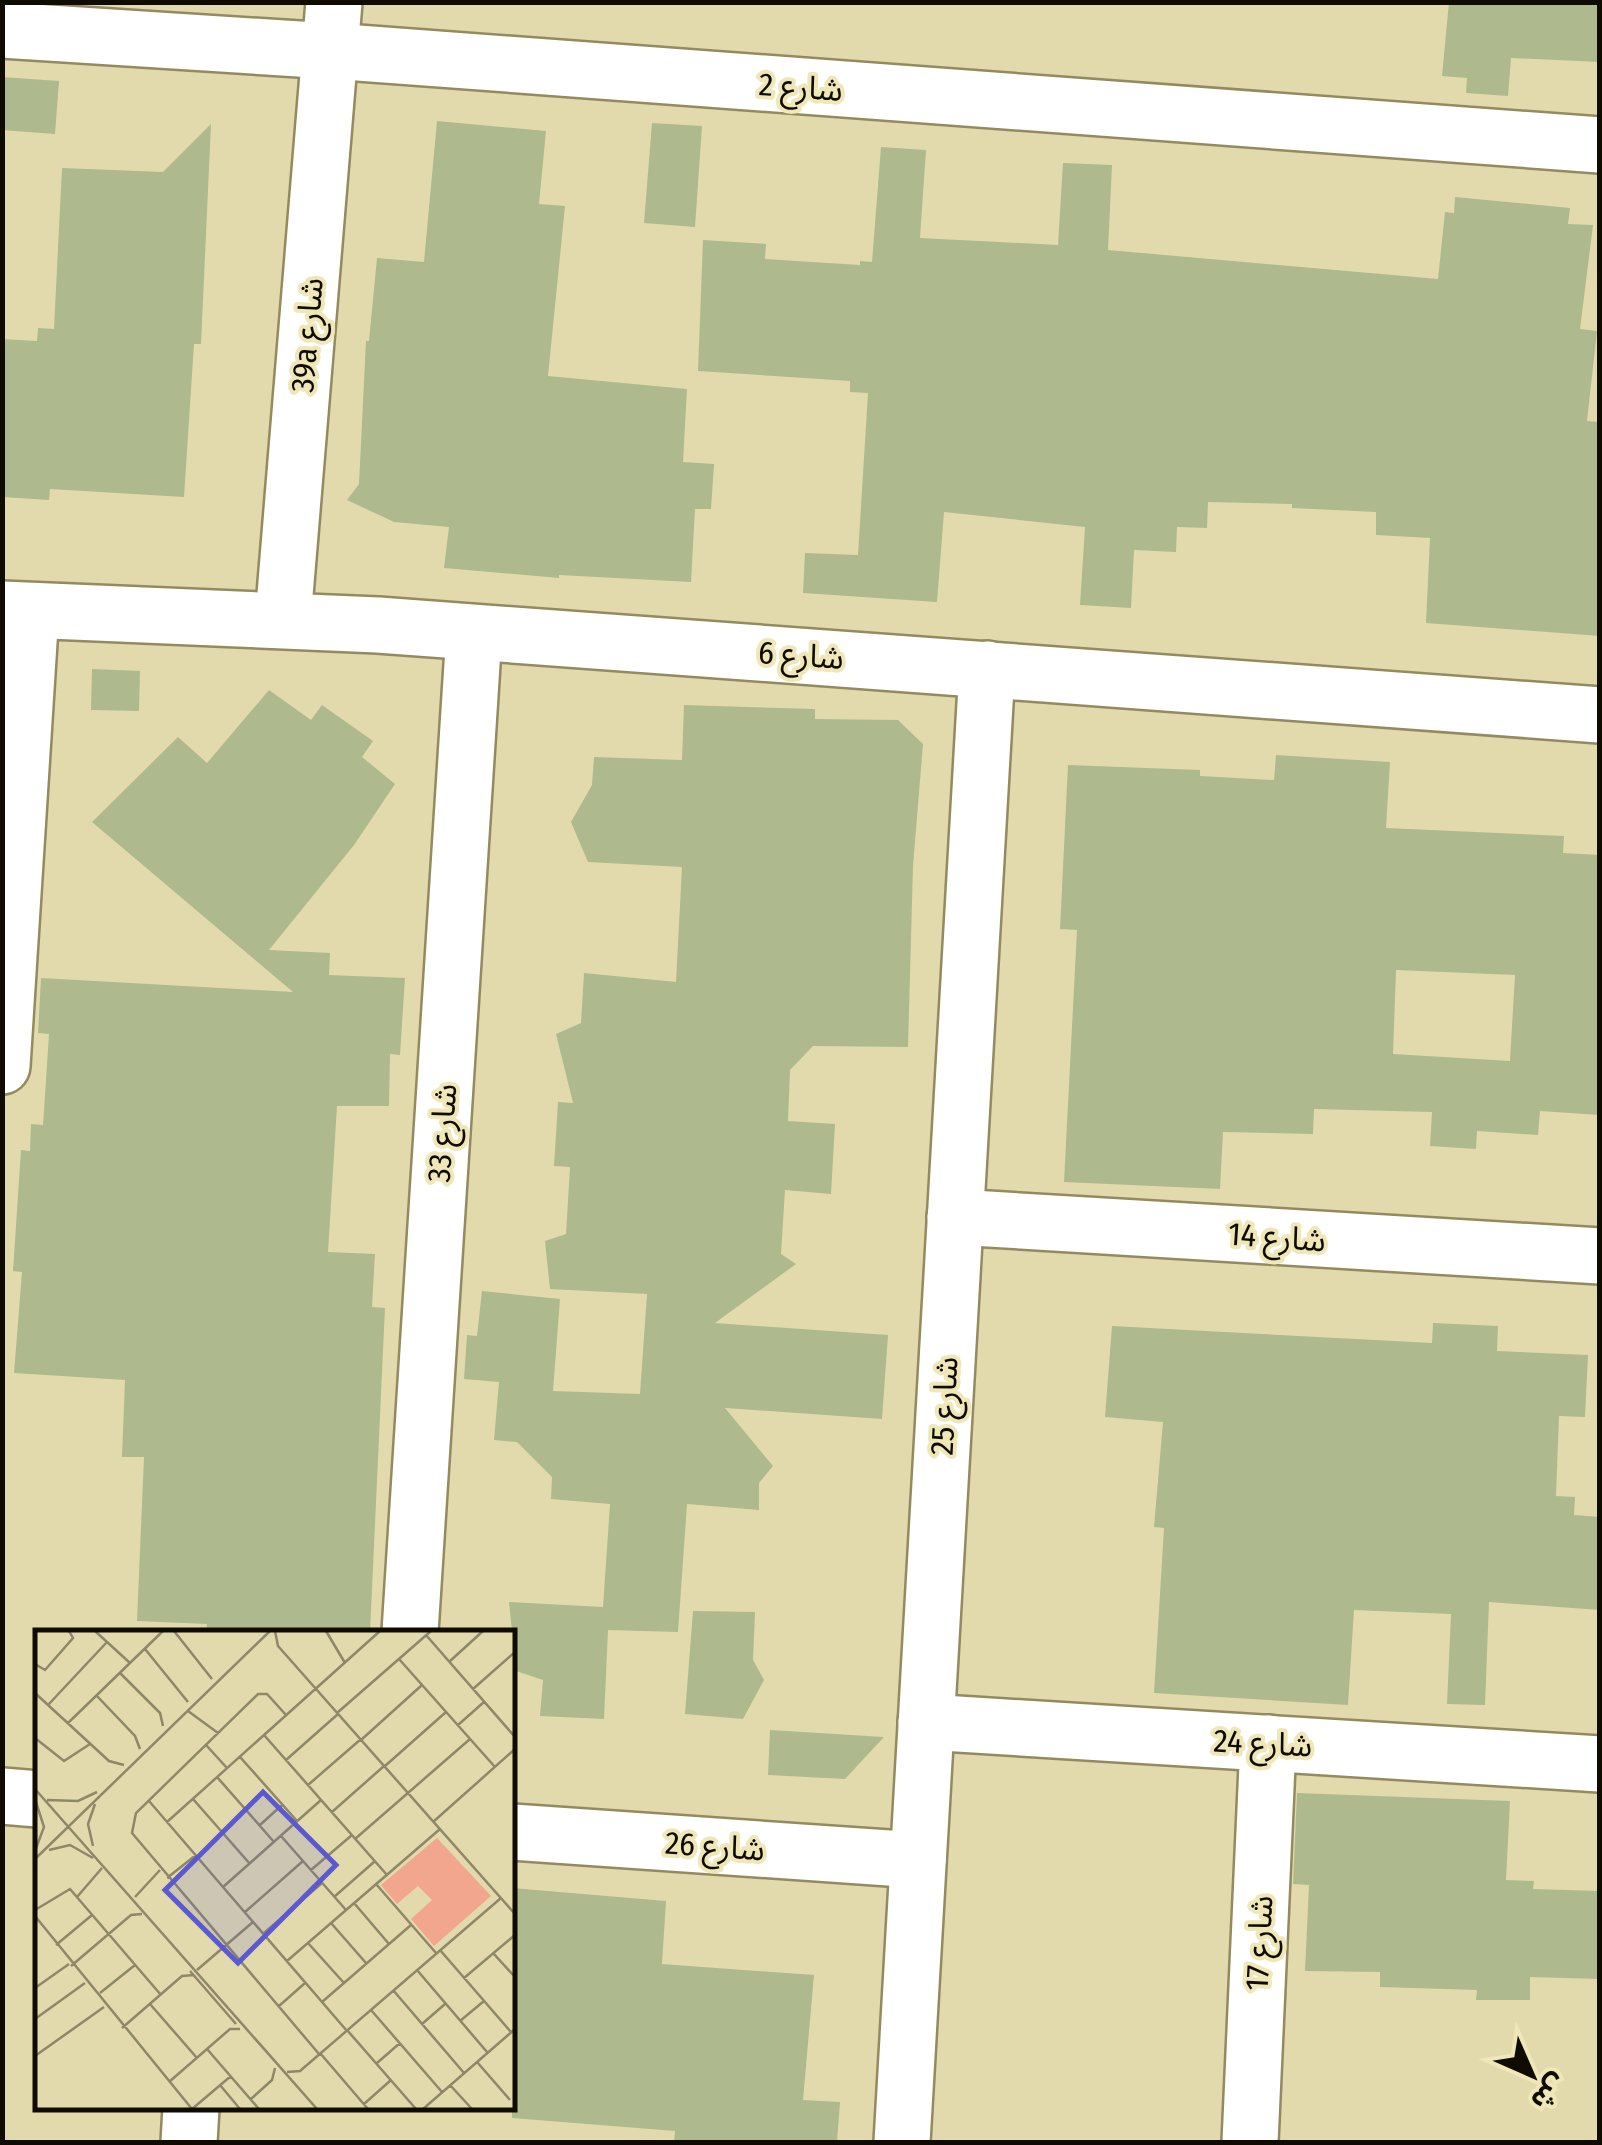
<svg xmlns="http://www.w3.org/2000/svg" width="1602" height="2145" font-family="'Fira Sans Condensed','Noto Sans Arabic',sans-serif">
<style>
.building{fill:#afb98e;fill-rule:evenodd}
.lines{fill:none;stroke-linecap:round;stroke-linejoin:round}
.minor-casing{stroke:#938a60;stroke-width:60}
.minor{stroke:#fff;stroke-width:55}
.labels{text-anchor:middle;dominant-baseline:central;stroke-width:8;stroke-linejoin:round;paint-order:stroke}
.street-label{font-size:32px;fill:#0f0b00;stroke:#f0e7b9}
.inset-road{fill:none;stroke:#8e8768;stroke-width:2.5}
.view{fill:#5a59d1;fill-opacity:0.15;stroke:#5a59d1;stroke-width:5}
.inset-edge{fill:none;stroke:#0f0b00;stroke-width:5}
</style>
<rect width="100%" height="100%" fill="#e2daad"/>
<g class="building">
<polygon points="1449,2 1600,2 1600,62 1511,58 1508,96 1466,93 1467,78 1442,76"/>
<polygon points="2,77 59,81 55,134 2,130"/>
<polygon points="437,121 546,131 539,204 565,206 548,376 687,389 683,462 714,464 711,509 695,509 691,582 559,575 559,578 444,568 449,527 394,522 347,500 359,484 366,341 369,341 377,258 424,262"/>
<polygon points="652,123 702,126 695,227 644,223"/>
<polygon points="211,124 201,344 194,344 184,497 50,489 49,500 2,497 2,339 37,341 38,328 54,329 62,168 163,172"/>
<polygon points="881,147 926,150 920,238 1058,245 1063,163 1112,165 1108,250 1438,279 1445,212 1454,213 1455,197 1570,208 1568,224 1593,225 1580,329 1597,331 1587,421 1600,422 1600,636 1426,623 1430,538 1376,535 1376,512 1292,508 1292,504 1208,502 1207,528 1177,527 1176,552 1134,550 1131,608 1080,605 1085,527 944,512 937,602 803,593 805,553 858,555 868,393 850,392 850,381 698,371 703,240 766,244 765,259 860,265 860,261 872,262"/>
<polygon points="92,669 140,671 139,711 91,710"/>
<polygon points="269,690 311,720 322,705 373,741 362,757 395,784 354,845 269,950 330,953 329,975 405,978 400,1055 390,1054 389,1106 337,1106 328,1252 375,1254 372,1307 385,1308 370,1632 206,1632 207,1624 137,1621 144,1457 122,1457 125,1380 14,1373 22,1272 13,1271 21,1150 30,1151 31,1124 43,1125 49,1034 38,1033 41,978 293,992 92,822 178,737 207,763"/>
<polygon points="684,705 815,709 815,719 898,720 923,744 913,866 908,1047 813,1046 790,1070 788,1121 835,1124 831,1194 785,1190 781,1254 796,1264 715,1323 888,1335 882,1419 725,1408 773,1466 759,1483 759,1510 687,1504 678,1632 608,1630 604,1719 540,1716 543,1680 516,1671 509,1602 603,1607 610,1504 551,1499 552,1477 517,1442 494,1440 499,1382 464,1379 467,1335 477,1336 482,1291 560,1299 553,1391 640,1394 647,1294 550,1289 545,1241 566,1234 570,1167 554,1166 558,1102 573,1103 556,1034 581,1023 584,973 676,982 682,867 588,862 571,822 592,785 594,757 682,760"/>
<path d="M 1276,755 L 1390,762 L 1386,828 L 1564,836 L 1563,853 L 1600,855 L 1600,1115 L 1540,1111 L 1538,1135 L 1477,1131 L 1476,1149 L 1430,1146 L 1432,1112 L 1314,1109 L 1313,1134 L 1223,1132 L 1220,1189 L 1064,1182 L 1077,930 L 1060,929 L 1068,765 L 1200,770 L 1200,776 L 1274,780 ZM 1396,970 L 1515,975 L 1510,1061 L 1393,1054 Z"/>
<polygon points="1433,1323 1498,1326 1497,1351 1588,1355 1585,1417 1559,1416 1556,1496 1575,1497 1574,1515 1600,1517 1600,1610 1489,1602 1485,1705 1447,1704 1451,1614 1354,1610 1348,1705 1154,1693 1164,1528 1154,1527 1163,1422 1105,1417 1112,1326 1432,1343"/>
<polygon points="693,1611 755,1612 753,1660 764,1680 743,1719 685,1714"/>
<polygon points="770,1730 884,1737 845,1779 768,1775"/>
<polygon points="1297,1793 1510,1801 1506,1880 1534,1881 1533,1889 1600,1891 1600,1979 1530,1977 1530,2000 1476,2000 1477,1990 1380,1987 1380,1972 1305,1971 1309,1885 1293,1884"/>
<polygon points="512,1888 666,1901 662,1964 814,1975 803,2100 840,2102 837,2142 674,2142 675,2131 512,2118"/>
</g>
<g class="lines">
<g class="minor-casing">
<g id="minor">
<polyline points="2,30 331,51 1600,145"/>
<polyline points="2,609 378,625 1600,715"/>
<polyline points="283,619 334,2"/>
<polyline points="2,1066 31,611"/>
<polyline points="955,1217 1600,1256"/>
<polyline points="410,1632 474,633"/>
<polyline points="926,1722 1600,1764"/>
<polyline points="2,1796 38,1799"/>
<polyline points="512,1832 918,1860"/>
<polyline points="189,2142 191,2108"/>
<polyline points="902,2142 987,669"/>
<polyline points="1250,2142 1268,1743"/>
</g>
</g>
<use href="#minor" class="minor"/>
</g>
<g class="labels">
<g class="street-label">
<text transform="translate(801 87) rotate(4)">شارع 2</text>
<text transform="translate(307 335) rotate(-85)">39a شارع</text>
<text transform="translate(801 655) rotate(4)">شارع 6</text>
<text transform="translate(442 1133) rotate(-86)">شارع 33</text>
<text transform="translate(1277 1237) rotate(4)">شارع 14</text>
<text transform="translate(944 1406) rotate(-87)">شارع 25</text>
<text transform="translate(1263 1743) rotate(3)">شارع 24</text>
<text transform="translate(715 1846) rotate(4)">شارع 26</text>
<text transform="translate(1259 1943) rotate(-87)">شارع 17</text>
</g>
</g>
<g transform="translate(35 1630)">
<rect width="480" height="480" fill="#e2daad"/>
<path d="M 402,208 L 456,266 L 399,316 L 376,289 L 397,270 L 383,256 L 362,274 L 346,255 Z" fill="#f1a68d"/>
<path class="inset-road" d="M 60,1 L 95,33M 139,1 L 177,49M 240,1 L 243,16 L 480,284M 291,1 L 310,33M 391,5 L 480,107M 110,19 L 153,72M 364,29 L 460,137M 414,32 L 448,1M 0,34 L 10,40 L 38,8 L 34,1M 85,43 L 125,83 L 128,96M 438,59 L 480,22M 0,63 L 74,131 L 89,135M 61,65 L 100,106 L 105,119M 13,75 L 72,12M 153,81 L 183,103M 302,83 L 396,1M 251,85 L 232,64 L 223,64 L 101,183 L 97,203 L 284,424M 33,93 L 128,1M 423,95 L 449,72M 229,105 L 352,245M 0,108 L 29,131 L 55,114M 326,110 L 387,55M 171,115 L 192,138M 205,127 L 262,191M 251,130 L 303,84M 350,136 L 411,82M 182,147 L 239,212M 273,155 L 326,109M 0,159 L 282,479M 0,169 L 9,197 L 0,221M 158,169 L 215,234M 12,170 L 43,171 L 62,162M 114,171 L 312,401M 297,182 L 349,136M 132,192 L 345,1M 398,192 L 480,119M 225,195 L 248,174M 246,206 L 311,280M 320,209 L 435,109M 58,216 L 53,194 L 60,174M 14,220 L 35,215 L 58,228M 0,229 L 235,1M 276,240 L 317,205M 132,248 L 161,225M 341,254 L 401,323M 188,257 L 286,170M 42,267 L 67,238M 100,267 L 125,240M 299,267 L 339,232M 319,273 L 354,314M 0,280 L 35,259 L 126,365M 210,282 L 268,231M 0,286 L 157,479M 296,293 L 331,333M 229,303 L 287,253M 273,313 L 309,353M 21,315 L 57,285M 405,320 L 476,402M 458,323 L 480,347M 252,331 L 405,199M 36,336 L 96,285 L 107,284M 162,340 L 218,292M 382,340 L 452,422M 155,341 L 201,394M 429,348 L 480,305M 0,358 L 34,334M 358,360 L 429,443M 65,363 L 100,335M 287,372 L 376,295M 115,374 L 162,428M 244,376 L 270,353M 336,380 L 407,462M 0,389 L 50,353M 425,391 L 449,371M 387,394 L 410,374M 87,398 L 147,346 L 159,345M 312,400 L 381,479M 172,419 L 224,479M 285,423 L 333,479M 0,426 L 69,377M 442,432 L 475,470M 342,433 L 365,413M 252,442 L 265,441 L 466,268M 134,452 L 195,399 L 205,399M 185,455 L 205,479M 415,455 L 437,479M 216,469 L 237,450 L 240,438M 329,474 L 356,450M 157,479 L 196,446M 388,479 L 480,399"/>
<path class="view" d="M 228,162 L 301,235 L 203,333 L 130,260 Z"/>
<rect width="480" height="480" class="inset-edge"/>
</g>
<rect width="1602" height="2145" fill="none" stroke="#0f0b00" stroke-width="10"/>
<g transform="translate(1532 2075) rotate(135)" stroke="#f0e7b9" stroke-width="8" paint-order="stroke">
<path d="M0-8L18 38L0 25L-18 38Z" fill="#0f0b00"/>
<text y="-15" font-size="28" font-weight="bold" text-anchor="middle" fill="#0f0b00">ش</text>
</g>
</svg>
